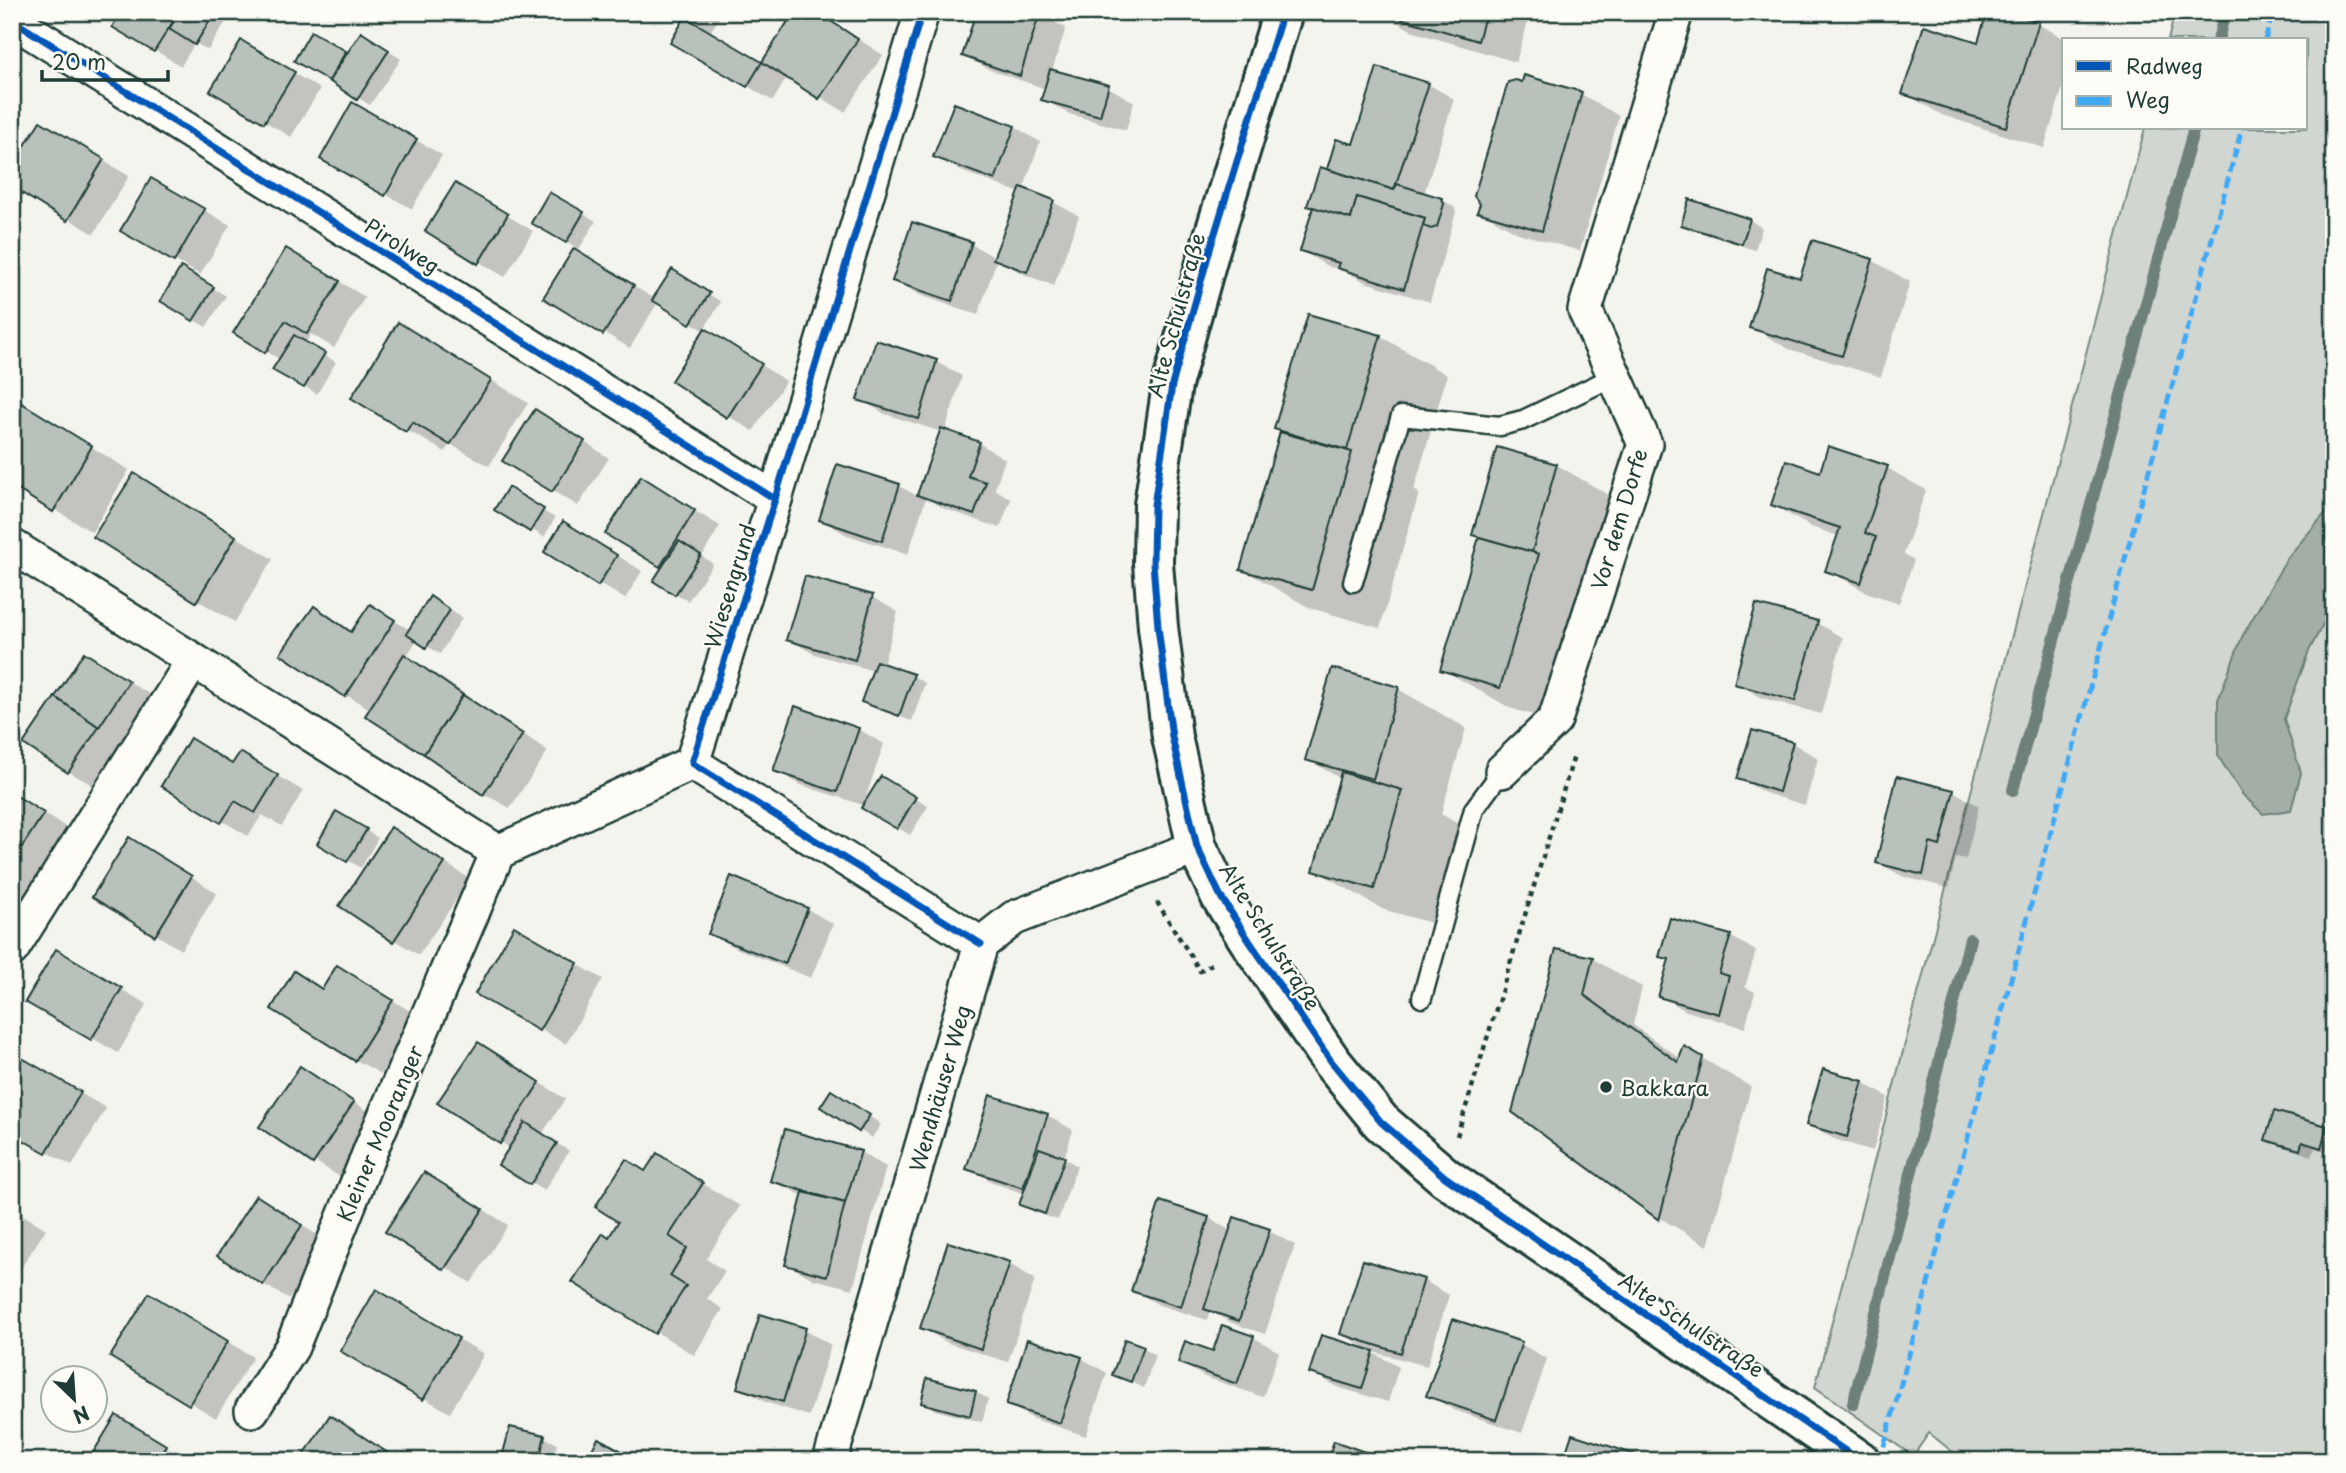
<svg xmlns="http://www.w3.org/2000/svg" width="2346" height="1473" font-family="'Playpen Sans',sans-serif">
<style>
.green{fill:#d1d6d1;stroke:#788a82;stroke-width:2}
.water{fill:#a3aea7;stroke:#6e8179;stroke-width:2}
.shadow{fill:#0003}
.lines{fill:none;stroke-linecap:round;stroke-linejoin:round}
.stream{stroke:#6e8179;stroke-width:12}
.building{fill:#b9c1bb;stroke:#1f3d34;stroke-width:2}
.service-casing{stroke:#1f3d34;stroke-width:23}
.minor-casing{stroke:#1f3d34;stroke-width:38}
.tertiary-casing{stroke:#1f3d34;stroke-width:44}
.path{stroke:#1f3d34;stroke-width:4.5;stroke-dasharray:5 5;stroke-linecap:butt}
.service{stroke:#fdfcf7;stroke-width:18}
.minor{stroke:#fdfcf7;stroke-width:33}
.tertiary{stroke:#fdfcf7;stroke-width:38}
.quiet{stroke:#3fa9f5;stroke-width:5;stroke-dasharray:10 5;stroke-linecap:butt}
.cycleway-casing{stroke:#fdfcf7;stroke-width:11}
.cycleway{stroke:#0057b8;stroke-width:7}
.poi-dot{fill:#1f3d34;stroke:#fdfcf7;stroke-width:2.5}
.labels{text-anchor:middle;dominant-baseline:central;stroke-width:5;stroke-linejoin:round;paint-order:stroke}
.street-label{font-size:21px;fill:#1f3d34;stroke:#fdfcf7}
.poi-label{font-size:21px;fill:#1f3d34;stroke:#fdfcf7;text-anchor:start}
</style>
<rect width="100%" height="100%" fill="#f4f4ef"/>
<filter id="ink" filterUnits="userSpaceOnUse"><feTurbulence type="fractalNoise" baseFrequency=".0143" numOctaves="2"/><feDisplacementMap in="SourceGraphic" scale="14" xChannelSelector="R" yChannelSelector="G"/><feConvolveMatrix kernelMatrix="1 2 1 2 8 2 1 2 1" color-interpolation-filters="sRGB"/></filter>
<g filter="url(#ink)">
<polygon class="green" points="2175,12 2334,12 2334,1461 1964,1461 1929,1433 1913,1456 1815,1387 2145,128 2306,128 2306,40 2168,40"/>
<polygon class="water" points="2334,503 2334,603 2309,651 2284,719 2301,773 2291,810 2263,814 2242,794 2218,756 2218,700 2242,637 2287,558"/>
<g class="shadow">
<polygon points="123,12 226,12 230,15 208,50 195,43 181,66 114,26"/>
<polygon points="680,12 723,12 709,34 762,64 796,12 827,19 883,55 845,112 787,77 773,101 672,42 687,17"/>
<polygon points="1036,12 1066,28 1052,71 1108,87 1134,102 1126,130 1069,114 1043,99 1046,89 990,70 964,55"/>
<polygon points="1380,12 1531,12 1516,62 1414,32"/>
<polygon points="2038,24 2067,40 2064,40 2064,84 2044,148 1942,115 1904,93"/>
<polygon points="312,33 348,54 373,41 401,59 370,105 296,60"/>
<polygon points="267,57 320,89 291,137 212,90"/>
<polygon points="1428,84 1454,99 1424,194 1441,199 1454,207 1456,212 1430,302 1365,282 1345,271 1327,266 1302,251 1335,172 1329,168"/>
<polygon points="1581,94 1619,116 1580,251 1518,233 1479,211"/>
<polygon points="353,104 442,155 412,209 322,158"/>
<polygon points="955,106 1015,127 1040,142 1023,190 1053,202 1079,216 1054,286 1021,273 997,259 978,315 920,295 894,280 971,244 996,258 1020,193 961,171 936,156"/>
<polygon points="40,123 129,176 94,234 12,185"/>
<polygon points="152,180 230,225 200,275 123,230"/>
<polygon points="550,194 596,221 579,249 533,222"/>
<polygon points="481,200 533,231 505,277 427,231"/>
<polygon points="1690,202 1750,220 1762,228 1755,250 1695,231 1683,224"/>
<polygon points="1872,260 1910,282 1881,377 1789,349 1751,327 1801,280"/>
<polygon points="312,265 365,297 334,348 311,334 305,344 336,362 317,394 275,369 281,360 235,333"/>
<polygon points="600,265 655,299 685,278 721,302 704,329 786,381 753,431 728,416 705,331 658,302 630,348 545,298"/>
<polygon points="182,269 226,296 206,327 162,301"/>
<polygon points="1380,336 1447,375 1414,490 1419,493 1380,628 1310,608 1242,569 1282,432 1276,428"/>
<polygon points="437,346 528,403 489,466 450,444 445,452 407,430"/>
<polygon points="936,362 962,376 945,431 980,444 1005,459 995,489 1011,499 1000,528 945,509 926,498 908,554 847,535 821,520 899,486 919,497 942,432 885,414 859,399"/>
<polygon points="12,398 129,470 92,532 12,484"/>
<polygon points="561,427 609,458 578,506 553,491"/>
<polygon points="1829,448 1887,468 1926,490 1904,554 1914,560 1899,603 1866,592 1827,570 1839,536 1811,527 1773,505 1821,474"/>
<polygon points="1498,449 1557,465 1624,504 1568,726 1510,708 1442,669 1481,538 1474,534"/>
<polygon points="508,490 555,518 544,537 497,509"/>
<polygon points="667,494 720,526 702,556 713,564 688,601 655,581 664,568 608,533"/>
<polygon points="173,498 273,559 235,622 197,600"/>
<polygon points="590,538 642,571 625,599 546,551"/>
<polygon points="872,597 898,612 883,665 913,676 925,683 912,721 876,709 863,702 874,671 814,654 788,639"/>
<polygon points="443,605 462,618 440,654 417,640 406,657 431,671 548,751 510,808 484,794 372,710 346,695 315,609 353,633 371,607 410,630"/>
<polygon points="1817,623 1843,638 1821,714 1762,698 1736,683"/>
<polygon points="110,670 154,697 94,786 69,772"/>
<polygon points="1398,689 1466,728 1441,814 1469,830 1442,926 1382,909 1315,870 1341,779 1307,759"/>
<polygon points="858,729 884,744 863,805 801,785 775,770"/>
<polygon points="1792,743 1818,758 1805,805 1765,793 1739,778"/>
<polygon points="233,766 266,769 303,791 282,826 262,815 248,836 163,786"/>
<polygon points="881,779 928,806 910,835 864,807"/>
<polygon points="1953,791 1979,806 1966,859 1956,857 1949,888 1904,877 1878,863"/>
<polygon points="12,794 69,829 12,914"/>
<polygon points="337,813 378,838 361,868 319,843"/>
<polygon points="392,829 470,879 419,955 394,940"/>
<polygon points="155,854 217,893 181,950 94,896"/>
<polygon points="807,909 833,924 811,978 736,948 710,933"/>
<polygon points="515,929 603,979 566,1044 477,993"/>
<polygon points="1730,936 1756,951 1745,987 1755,992 1745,1028 1686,1011 1660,996 1670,961 1661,956"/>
<polygon points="1557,951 1593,959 1642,987 1633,1025 1681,1059 1685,1048 1751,1087 1708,1246 1660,1218 1514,1111"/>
<polygon points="56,952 147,1004 118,1053 28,1001"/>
<polygon points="363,982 418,1016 381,1074 356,1060 323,990"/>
<polygon points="18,1057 106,1108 72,1166 12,1132"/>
<polygon points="504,1059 565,1099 542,1134 569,1151 544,1191 500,1164 510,1148 501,1142"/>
<polygon points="301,1069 379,1118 340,1177 261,1127"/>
<polygon points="1862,1082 1888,1097 1873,1151 1834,1139 1808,1125"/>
<polygon points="844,1100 881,1124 872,1138 822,1106"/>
<polygon points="2275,1113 2327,1128 2334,1132 2333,1154 2315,1148 2312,1156 2280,1146 2268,1139"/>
<polygon points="1047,1115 1073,1130 1064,1158 1077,1166 1058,1220 1034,1212 1021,1205 1025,1194 994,1183 968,1168"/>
<polygon points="860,1152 886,1167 853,1289 813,1279 787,1264 803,1196 772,1180"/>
<polygon points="657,1156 740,1206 706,1259 725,1271 707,1299 723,1309 694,1355 575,1282 610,1239"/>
<polygon points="451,1189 508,1225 471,1283 388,1231"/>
<polygon points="257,1197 327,1241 289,1299 263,1284"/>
<polygon points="1161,1203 1209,1218 1231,1231 1269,1231 1295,1245 1265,1334 1232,1323 1210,1311 1207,1320 1159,1305 1133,1290"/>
<polygon points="12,1208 46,1229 14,1279 12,1278"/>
<polygon points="949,1245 1009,1264 1035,1279 1008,1362 948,1343 922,1328"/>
<polygon points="1423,1280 1449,1295 1427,1366 1370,1351 1399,1367 1388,1402 1337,1387 1311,1372 1370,1351 1342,1333"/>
<polygon points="377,1291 484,1354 450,1413 343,1351"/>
<polygon points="175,1310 253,1357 216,1418 112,1356"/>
<polygon points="1454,1321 1521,1344 1547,1359 1522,1433 1454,1410 1428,1395"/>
<polygon points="805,1330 831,1345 809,1416 765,1402 739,1387"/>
<polygon points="1253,1337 1279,1352 1263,1397 1205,1377 1180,1363 1214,1353"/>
<polygon points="1143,1347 1155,1355 1144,1388 1114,1374"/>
<polygon points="1081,1358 1107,1373 1086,1436 1034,1419 1008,1405"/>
<polygon points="976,1392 988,1399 982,1422 935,1410 923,1402"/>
<polygon points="355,1433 400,1461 302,1461"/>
<polygon points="544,1437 557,1444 553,1461 503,1461"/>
<polygon points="155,1440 190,1461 90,1461"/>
</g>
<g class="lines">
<g class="stream">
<polyline points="2218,40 2225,12"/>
<polyline points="2013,790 2194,128"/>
<polyline points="1853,1404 1970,939"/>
</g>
</g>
<g class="building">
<polygon points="121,12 179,12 154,52 112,27"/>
<polygon points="180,12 215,12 195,45 169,29"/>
<polygon points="794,12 817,12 858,39 819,99 762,62"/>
<polygon points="976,12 1040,12 1020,76 962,56"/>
<polygon points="1379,12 1486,12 1478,41"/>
<polygon points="1987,12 2008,12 2039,22 2006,127 1902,94 1924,25 1978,42"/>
<polygon points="685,17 762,62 747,87 670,43"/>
<polygon points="311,31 346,51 329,81 294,61"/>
<polygon points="361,32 389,50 357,100 329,81"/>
<polygon points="241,40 295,72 264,123 210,91"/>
<polygon points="1377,67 1429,83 1394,190 1327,169 1336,139 1353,144"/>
<polygon points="1050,69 1109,85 1100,116 1041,100"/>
<polygon points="1524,75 1582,92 1542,231 1477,212 1480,204 1474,196 1508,82 1516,80 1522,82"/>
<polygon points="352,102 417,139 385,196 320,159"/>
<polygon points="954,103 1015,126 995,180 933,157"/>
<polygon points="40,121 104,159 67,221 12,187 12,166"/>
<polygon points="1320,167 1394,190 1397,184 1442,198 1444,204 1437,227 1431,229 1423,226 1425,218 1357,197 1351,219 1307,206"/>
<polygon points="151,178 205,209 174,262 120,231"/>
<polygon points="455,183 508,214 478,264 425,231"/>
<polygon points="1021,187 1054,200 1027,272 993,259"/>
<polygon points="549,192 584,212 566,243 531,223"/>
<polygon points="1357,197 1425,218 1404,289 1337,268 1339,263 1300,251 1313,207 1351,219"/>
<polygon points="1689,199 1750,219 1742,244 1681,225"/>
<polygon points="912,222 972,242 952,301 892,281"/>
<polygon points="1812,240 1873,259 1842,356 1749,328 1767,268 1800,278"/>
<polygon points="286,248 340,281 307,334 285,321 265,353 233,333"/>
<polygon points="574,248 634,285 603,335 543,298"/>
<polygon points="181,267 214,287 193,321 160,301"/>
<polygon points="672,269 710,293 690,324 652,300"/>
<polygon points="1308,314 1381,335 1347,450 1274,429"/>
<polygon points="398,322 491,380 450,445 412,422 406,432 351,398"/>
<polygon points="705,328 762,364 727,418 671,381"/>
<polygon points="294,335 325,353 304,388 272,370"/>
<polygon points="876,340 937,360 919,419 857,400"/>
<polygon points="12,397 92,446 53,512 12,486"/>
<polygon points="535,409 585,441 552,492 502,461"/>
<polygon points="941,428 980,442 968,476 986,482 974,515 917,495"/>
<polygon points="1280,432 1352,452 1312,590 1240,570"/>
<polygon points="1828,446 1888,466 1865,533 1876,537 1861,583 1825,571 1840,528 1771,505 1786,460 1820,472"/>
<polygon points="1497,447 1557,464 1532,552 1472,535"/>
<polygon points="837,464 900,484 882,541 819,520"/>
<polygon points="134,473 236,536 196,602 93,537"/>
<polygon points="641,476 695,510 660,567 605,534"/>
<polygon points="508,487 544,509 530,532 494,510"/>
<polygon points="563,521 617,555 598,586 544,552"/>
<polygon points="1479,537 1539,554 1500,688 1440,670"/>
<polygon points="679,541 701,555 675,595 653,581"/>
<polygon points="805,576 873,595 855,660 786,640"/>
<polygon points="430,596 450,610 426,648 406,634"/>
<polygon points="370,604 395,620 345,697 280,654 314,606 351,632"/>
<polygon points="1756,604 1818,621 1795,701 1734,684"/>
<polygon points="84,652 129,681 99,727 55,697"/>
<polygon points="404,654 463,695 424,754 365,716"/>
<polygon points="876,661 914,674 899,716 861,702"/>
<polygon points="1332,668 1399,687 1373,779 1305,760"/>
<polygon points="463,695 523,734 483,795 424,754"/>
<polygon points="55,697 99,727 68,773 23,744"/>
<polygon points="795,706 859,728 837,792 773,771"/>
<polygon points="1752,730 1793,742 1779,792 1737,779"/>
<polygon points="190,738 232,764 240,752 278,775 255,813 235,801 221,823 161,786"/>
<polygon points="1341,772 1402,790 1374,889 1313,871"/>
<polygon points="881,776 916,797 897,829 861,808"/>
<polygon points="1897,776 1954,790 1940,846 1930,843 1923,875 1876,863"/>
<polygon points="12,793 44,813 16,856 12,853"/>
<polygon points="336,811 367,829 347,862 317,844"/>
<polygon points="391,827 445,863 393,942 339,906"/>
<polygon points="129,837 192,876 155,936 92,897"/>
<polygon points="731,876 808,908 785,964 708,934"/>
<polygon points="1670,918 1731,935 1719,973 1729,976 1719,1014 1658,997 1669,959 1659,957"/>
<polygon points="514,926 578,963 539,1031 475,994"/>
<polygon points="56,949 122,988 91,1040 25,1002"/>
<polygon points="1556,949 1593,957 1584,995 1678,1062 1684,1046 1703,1057 1659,1220 1512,1112"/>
<polygon points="337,965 393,1000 355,1061 271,1009 294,971 322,989"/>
<polygon points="478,1042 540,1082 500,1144 437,1103"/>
<polygon points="17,1055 81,1092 46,1153 12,1134 12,1064"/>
<polygon points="300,1066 354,1102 313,1164 259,1127"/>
<polygon points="1823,1069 1863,1081 1847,1137 1806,1125"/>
<polygon points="831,1090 870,1115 859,1132 820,1107"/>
<polygon points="990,1095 1048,1114 1023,1188 966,1169"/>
<polygon points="2274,1111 2327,1126 2321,1148 2302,1142 2300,1150 2265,1140"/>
<polygon points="525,1122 557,1143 530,1185 498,1165"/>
<polygon points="785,1129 861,1151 845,1203 770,1181"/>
<polygon points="1039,1148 1065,1157 1045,1214 1019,1205"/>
<polygon points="657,1153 703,1183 669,1236 687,1248 670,1276 686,1286 655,1334 572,1282 603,1233 609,1237 618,1222 595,1207 626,1159 645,1171"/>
<polygon points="424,1172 483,1209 444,1270 385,1232"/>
<polygon points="803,1192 845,1203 827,1276 785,1265"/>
<polygon points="256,1195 302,1225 263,1285 217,1256"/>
<polygon points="1160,1201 1209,1217 1181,1307 1131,1291"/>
<polygon points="12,1207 21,1213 12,1227"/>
<polygon points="1234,1217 1270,1229 1239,1321 1204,1309"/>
<polygon points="948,1242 1010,1262 981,1349 920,1328"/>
<polygon points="1363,1260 1424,1279 1401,1353 1340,1334"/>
<polygon points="376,1289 459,1338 423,1400 340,1351"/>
<polygon points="149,1293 228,1341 189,1405 110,1357"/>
<polygon points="760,1314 806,1328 783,1402 737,1388"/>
<polygon points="1453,1319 1522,1342 1496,1420 1426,1396"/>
<polygon points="1222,1325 1254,1336 1237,1384 1178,1363 1185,1341 1213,1351"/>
<polygon points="1321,1335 1374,1351 1362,1389 1309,1373"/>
<polygon points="1027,1339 1082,1357 1060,1423 1006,1405"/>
<polygon points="1125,1339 1144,1346 1131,1382 1112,1375"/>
<polygon points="927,1378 976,1391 970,1416 921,1403"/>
<polygon points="116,1415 166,1445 156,1461 88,1461"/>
<polygon points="330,1415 388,1453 383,1461 300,1461"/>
<polygon points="510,1427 545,1435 539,1461 501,1461"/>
<polygon points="1572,1434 1640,1456 1638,1461 1563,1461"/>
<polygon points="598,1438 640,1461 586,1461"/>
<polygon points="1334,1441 1390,1461 1327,1461"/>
</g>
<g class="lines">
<g class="service-casing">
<g id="service">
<polyline points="1353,582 1401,416 1500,426 1523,420 1615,376"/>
<polyline points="1422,998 1474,809 1502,771"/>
</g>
</g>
<g class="minor-casing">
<g id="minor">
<polyline points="922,12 775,499 692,763 981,944"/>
<polyline points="12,20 775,499"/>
<polyline points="12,546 498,852"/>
<polyline points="1502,771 1555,720 1645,444 1585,310 1676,12"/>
<polyline points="12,949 193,661"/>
<polyline points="252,1410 292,1347 371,1149 498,852 692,763"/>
<polyline points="830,1461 981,944 1014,918 1197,847"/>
</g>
</g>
<g class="tertiary-casing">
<polyline id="tertiary" points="1283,12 1210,249 1172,385 1154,505 1153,563 1158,627 1172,737 1197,847 1221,897 1250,942 1331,1061 1381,1122 1445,1177 1860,1461"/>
</g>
<g class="path">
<polyline points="1157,902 1200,971 1215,962"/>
<polyline points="1457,1136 1574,756"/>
</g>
<use href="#service" class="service"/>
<use href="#minor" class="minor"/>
<use href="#tertiary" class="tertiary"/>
<g class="quiet">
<polyline points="2265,40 2273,12"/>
<polyline points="1880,1461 2242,128"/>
</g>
<g class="cycleway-casing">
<g id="cycleway">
<polyline points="922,12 775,499 692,763 981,944"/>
<polyline points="1283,12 1210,249 1172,385 1154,505 1153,563 1158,627 1172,737 1197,847 1221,897 1250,942 1331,1061 1381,1122 1445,1177 1860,1461"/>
<polyline points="12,20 775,499"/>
</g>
</g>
<use href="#cycleway" class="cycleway"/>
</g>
</g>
<circle class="poi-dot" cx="1606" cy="1087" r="7"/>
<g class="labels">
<g class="street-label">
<text transform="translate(403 245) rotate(32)">Pirolweg</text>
<text transform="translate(1175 315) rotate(-75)">Alte Schulstraße</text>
<text transform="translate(1618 519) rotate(-73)">Vor dem Dorfe</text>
<text transform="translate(729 586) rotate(-73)">Wiesengrund</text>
<text transform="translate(1271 936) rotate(58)">Alte Schulstraße</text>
<text transform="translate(939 1088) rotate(-74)">Wendhäuser Weg</text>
<text transform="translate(379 1133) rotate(-67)">Kleiner Mooranger</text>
<text transform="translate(1692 1324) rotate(34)">Alte Schulstraße</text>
</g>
<g class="poi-label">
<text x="1620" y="1087">Bakkara</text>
</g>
</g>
<rect width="2346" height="1473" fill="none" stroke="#fdfcf7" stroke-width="42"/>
<rect x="21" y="21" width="2304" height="1431" fill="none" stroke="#1f3d34" stroke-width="2.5" filter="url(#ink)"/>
<rect x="2062" y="38" width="245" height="91" fill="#fdfcf7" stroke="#a4b0a9" stroke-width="2"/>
<rect x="2076" y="61" width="35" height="10" fill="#0057b8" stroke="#a4b0a9" stroke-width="2"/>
<text x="2126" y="74" font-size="21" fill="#1f3d34">Radweg</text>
<rect x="2076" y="96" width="35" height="10" fill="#3fa9f5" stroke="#a4b0a9" stroke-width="2"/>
<text x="2126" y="108" font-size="21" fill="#1f3d34">Weg</text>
<g transform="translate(74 1399) rotate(155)"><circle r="33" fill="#fdfcf7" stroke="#a4b0a9" stroke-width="2"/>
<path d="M0-5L12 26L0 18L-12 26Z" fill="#1f3d34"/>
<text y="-10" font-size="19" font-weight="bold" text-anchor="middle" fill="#1f3d34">N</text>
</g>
<path d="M42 70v10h126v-10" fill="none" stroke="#1f3d34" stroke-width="3.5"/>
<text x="52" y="70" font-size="21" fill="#1f3d34" stroke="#fdfcf7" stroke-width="5" paint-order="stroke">20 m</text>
</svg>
